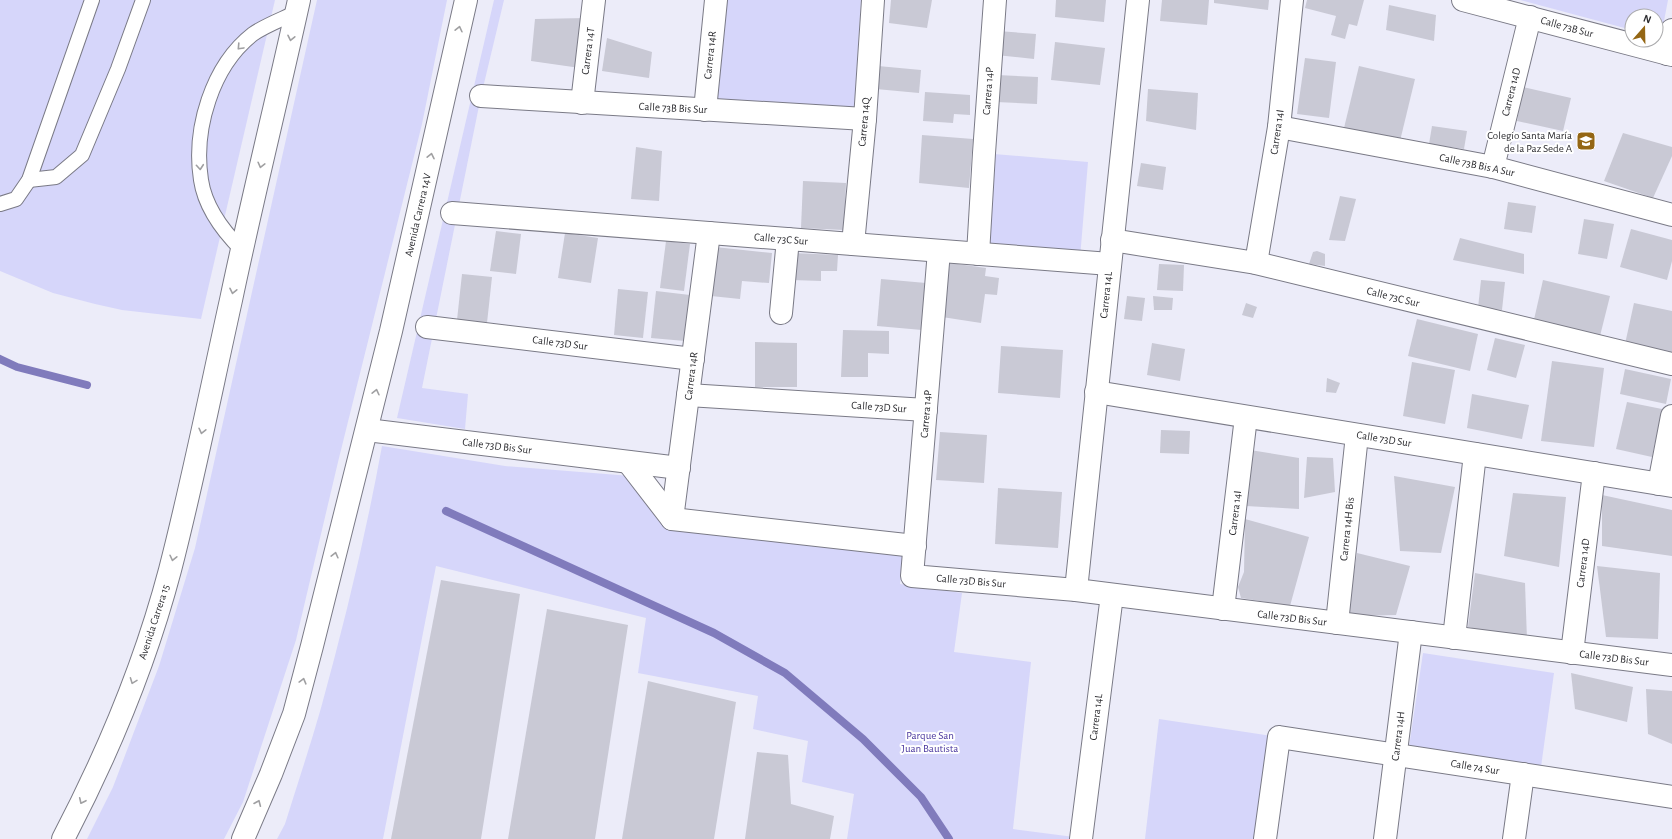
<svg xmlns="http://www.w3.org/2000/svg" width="1672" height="839" font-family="'Alegreya Sans',sans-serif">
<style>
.green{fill:#d6d6fa}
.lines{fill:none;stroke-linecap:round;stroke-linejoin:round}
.stream{stroke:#807bbc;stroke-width:8}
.building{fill:#c9c9d5}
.lane-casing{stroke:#7a7a86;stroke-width:16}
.street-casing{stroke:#7a7a86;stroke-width:24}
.secondary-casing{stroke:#7a7a86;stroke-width:24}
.highway-casing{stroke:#7a7a86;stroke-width:24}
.lane{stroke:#fff;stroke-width:14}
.street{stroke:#fff;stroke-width:22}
.secondary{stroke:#fff;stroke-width:22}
.highway{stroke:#fff;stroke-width:22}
.oneway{stroke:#a0a0a2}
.labels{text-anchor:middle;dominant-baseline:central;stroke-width:4;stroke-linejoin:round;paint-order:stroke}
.street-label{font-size:11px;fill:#2d2d31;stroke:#fff}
.poi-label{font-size:11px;fill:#2d2d31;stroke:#fff;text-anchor:end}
.park-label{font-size:11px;fill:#4a379e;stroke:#fff}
</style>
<rect width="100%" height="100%" fill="#ececf9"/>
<g class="green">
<polygon points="0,0 275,0 201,319 122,310 95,304 53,293 0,271"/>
<polygon points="317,0 447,0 422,124 338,462 296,640 243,802 224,839 87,839 113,787 159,666 195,548"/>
<polygon points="494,0 504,0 481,96 422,388 468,394 465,429 397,418"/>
<polygon points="723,0 861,0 854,110 717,101"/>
<polygon points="1520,0 1668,0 1661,37 1656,36 1656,16 1632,16 1632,30"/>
<polygon points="994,154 1088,162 1080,258 986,249"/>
<path d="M 382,446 L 505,466 L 631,476 L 676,526 L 903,551 L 900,584 L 962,593 L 954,652 L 1031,662 L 1013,829 L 1074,837 L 1073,839 L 847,839 L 854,794 L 802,782 L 808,741 L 753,729 L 758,696 L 638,673 L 646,618 L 436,566 L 383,839 L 277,839 L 285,824 C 297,785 310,747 321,708 C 345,621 366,534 382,446 Z"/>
<polygon points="1423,653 1554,673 1541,767 1409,747"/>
<polygon points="1159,719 1279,737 1265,839 1145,839"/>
</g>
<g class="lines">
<g class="stream">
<polyline points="0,359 17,367 87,385"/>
<polyline points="446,511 714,633 785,673 863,739 921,797 949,839"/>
</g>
</g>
<g class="building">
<polygon points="891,0 932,0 927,28 889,23"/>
<polygon points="1056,0 1106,0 1104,22 1055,17"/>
<polygon points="1162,0 1209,0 1207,25 1160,21"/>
<polygon points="1214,0 1269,0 1268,10 1214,3"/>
<polygon points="1307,0 1364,0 1357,26 1349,24 1345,39 1331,35 1336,16 1305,8"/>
<polygon points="1389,5 1436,15 1434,41 1386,30"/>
<polygon points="586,18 580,68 531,61 535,19"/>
<polygon points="998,31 1036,34 1034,59 996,55"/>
<polygon points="607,38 652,52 649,78 602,71"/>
<polygon points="1055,42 1105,48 1100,85 1051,80"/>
<polygon points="1305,58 1336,62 1329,118 1297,114"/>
<polygon points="878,66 921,70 919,93 876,89"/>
<polygon points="1359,66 1415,79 1400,141 1344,128"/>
<polygon points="997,75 1038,77 1037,104 996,102"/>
<polygon points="1523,87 1571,98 1563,131 1517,121"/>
<polygon points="1148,89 1198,93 1196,130 1146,121"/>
<polygon points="925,92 970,95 970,115 954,114 953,123 923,121"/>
<polygon points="1432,126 1467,131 1464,149 1429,144"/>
<polygon points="1623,133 1672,147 1672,156 1653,198 1604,181"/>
<polygon points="922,135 973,139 969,188 919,183"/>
<polygon points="636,147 662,151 659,201 631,199"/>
<polygon points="1141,163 1166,167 1163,190 1137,186"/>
<polygon points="803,181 846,183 844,230 801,228"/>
<polygon points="1340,196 1356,199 1345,241 1329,240"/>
<polygon points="1508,202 1536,206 1532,233 1504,229"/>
<polygon points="1584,219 1614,224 1607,259 1578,254"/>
<polygon points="1631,229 1672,240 1672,261 1667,280 1620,267"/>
<polygon points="496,231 521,234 516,274 490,271"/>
<polygon points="565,233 598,238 591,283 558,278"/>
<polygon points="1460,238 1524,254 1524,274 1453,260"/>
<polygon points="666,241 690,244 684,291 660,288"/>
<polygon points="715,247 772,253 769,283 742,281 740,299 711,296"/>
<polygon points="1317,251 1325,254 1325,266 1309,264 1313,252"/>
<polygon points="793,253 838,255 837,271 821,271 821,281 792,280"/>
<polygon points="950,263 986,268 985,276 999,278 997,295 985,294 981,323 942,317"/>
<polygon points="1159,264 1184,265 1183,291 1157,290"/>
<polygon points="462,274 492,277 487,323 457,320"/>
<polygon points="881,279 926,283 922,330 877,326"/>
<polygon points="1481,280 1505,282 1502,310 1478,308"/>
<polygon points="1543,280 1610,296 1599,340 1533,324"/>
<polygon points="618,289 648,292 643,338 614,335"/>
<polygon points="656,291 690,295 685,341 651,338"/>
<polygon points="1127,296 1145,298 1142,321 1124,319"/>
<polygon points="1153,296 1173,298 1172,310 1154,310"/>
<polygon points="1246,303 1257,307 1253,318 1242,315"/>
<polygon points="1634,303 1672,311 1672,355 1625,344"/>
<polygon points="1417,319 1478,334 1470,371 1408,356"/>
<polygon points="843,330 889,331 889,354 868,353 868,377 841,377"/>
<polygon points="1495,338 1525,345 1516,378 1487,370"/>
<polygon points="755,342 797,343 797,387 755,387"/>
<polygon points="1152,343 1185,349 1180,381 1147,375"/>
<polygon points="1001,346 1063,350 1060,398 998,393"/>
<polygon points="1552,361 1604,368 1594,447 1541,441"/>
<polygon points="1412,362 1455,370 1445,424 1403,416"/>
<polygon points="1625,369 1671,379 1666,404 1620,394"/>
<polygon points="1327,378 1340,383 1336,393 1326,392"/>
<polygon points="1472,394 1529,405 1522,439 1467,428"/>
<polygon points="1627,402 1662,409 1652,457 1616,449"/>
<polygon points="1161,430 1190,431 1189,454 1160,453"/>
<polygon points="940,432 987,435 984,483 936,480"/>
<polygon points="1250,450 1299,458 1299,509 1246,506"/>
<polygon points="1307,457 1333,458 1335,492 1304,498"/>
<polygon points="1394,476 1455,487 1441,553 1400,551"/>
<polygon points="998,488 1062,492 1058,548 995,544"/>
<polygon points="1513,493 1566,497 1559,567 1504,556"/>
<polygon points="1602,495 1672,510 1672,556 1602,546"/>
<polygon points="1245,519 1309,537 1290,606 1241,598 1238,587 1244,572"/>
<polygon points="1357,553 1410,566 1396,615 1347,616"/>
<polygon points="1597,566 1660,573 1658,639 1606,637"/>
<polygon points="1475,573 1525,583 1527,640 1468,627"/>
<polygon points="441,580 520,594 481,839 391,839"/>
<polygon points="547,609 628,625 595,839 508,839"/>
<polygon points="1571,673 1633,687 1627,722 1575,709"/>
<polygon points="648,681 736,702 714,839 622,839"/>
<polygon points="1646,689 1672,691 1672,744 1648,734"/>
<polygon points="757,752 788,755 791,804 834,816 830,839 745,839"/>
</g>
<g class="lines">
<g class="lane-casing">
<g id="lane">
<polyline points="29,180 56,177 82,155 118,69 143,0"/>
<polyline points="0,204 16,199 29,180 92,0"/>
<path d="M 242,250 C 223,231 205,207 201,180 C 193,129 212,66 253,34 C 266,25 283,19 297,12"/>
</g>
</g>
<g class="street-casing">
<g id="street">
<polyline points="1463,0 1672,55"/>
<polyline points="1667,54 1672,30"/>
<polyline points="481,96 865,119"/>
<polyline points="582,103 594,0"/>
<polyline points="705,110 716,0"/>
<polyline points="1279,127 1493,167 1672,215"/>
<polyline points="1493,167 1530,17"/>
<polyline points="452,213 1110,264"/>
<polyline points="1112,240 1256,263 1672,364"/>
<polyline points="853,244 865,119 873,0"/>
<polyline points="939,251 912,576 1076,590"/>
<polyline points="978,254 984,153 995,0"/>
<polyline points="1256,263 1279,127 1292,0"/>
<polyline points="781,313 788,239"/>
<polyline points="427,327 693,359"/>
<polyline points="688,395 926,410"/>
<polyline points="367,430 679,468"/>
<polyline points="628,462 672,519 915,546"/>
<polyline points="1659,484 1672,416"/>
<polyline points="672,519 709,233"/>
<polyline points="1223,609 1246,417"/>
<polyline points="1337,623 1357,435"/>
<polyline points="1454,638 1475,454"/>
<polyline points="1572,653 1594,473"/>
<polyline points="1081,839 1112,595"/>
<polyline points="1265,839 1279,737 1672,797"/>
<polyline points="1385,839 1411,632"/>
<polyline points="1514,839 1523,774"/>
</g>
</g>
<g class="secondary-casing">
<g id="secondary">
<polyline points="1138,0 1076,590 1672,665"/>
<polyline points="1096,392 1672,486"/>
</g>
</g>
<g class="highway-casing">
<g id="highway">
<path d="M 63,839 C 107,755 146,661 170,570 C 193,481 211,390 231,300 C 252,200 277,100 299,0"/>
<polyline points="243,839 271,774 294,714 312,646 391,331 466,0"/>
</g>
</g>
<use href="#lane" class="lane"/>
<use href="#street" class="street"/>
<use href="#secondary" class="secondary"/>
<use href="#highway" class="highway"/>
</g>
<defs><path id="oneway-chevron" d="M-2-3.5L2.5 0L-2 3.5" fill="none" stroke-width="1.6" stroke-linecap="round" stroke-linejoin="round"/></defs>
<g class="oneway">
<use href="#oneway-chevron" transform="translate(459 29) rotate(-77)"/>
<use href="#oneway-chevron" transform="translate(291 38) rotate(102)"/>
<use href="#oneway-chevron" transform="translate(240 47) rotate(133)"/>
<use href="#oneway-chevron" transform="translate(431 156) rotate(-78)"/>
<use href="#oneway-chevron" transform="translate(261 165) rotate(104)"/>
<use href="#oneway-chevron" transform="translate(200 167) rotate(85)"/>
<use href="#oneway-chevron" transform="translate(233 291) rotate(102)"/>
<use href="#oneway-chevron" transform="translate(376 392) rotate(-77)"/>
<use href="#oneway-chevron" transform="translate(202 431) rotate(103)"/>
<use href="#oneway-chevron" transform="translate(335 555) rotate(-76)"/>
<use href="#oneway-chevron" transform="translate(173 558) rotate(103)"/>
<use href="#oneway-chevron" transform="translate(133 681) rotate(111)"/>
<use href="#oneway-chevron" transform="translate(303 681) rotate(-75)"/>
<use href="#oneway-chevron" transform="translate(82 801) rotate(115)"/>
<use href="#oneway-chevron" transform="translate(258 803) rotate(-67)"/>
</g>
<defs>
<g id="school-square" transform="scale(1)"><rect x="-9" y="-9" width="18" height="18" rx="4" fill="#946614" stroke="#fff"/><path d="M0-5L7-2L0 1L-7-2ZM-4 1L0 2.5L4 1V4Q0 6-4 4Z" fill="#fff"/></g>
</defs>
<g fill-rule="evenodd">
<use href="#school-square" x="1586" y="141"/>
</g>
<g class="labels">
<g class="street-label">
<text transform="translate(1567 27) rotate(15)">Calle 73B Sur</text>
<text transform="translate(588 51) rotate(-83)">Carrera 14T</text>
<text transform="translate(710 55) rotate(-84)">Carrera 14R</text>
<text transform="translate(988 91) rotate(-86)">Carrera 14P</text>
<text transform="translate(1511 92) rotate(-76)">Carrera 14D</text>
<text transform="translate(673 108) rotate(3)">Calle 73B Bis Sur</text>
<text transform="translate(864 122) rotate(-85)">Carrera 14Q</text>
<text transform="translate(1277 132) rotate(-82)">Carrera 14I</text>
<text transform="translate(1477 165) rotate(12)">Calle 73B Bis A Sur</text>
<text transform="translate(418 215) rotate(-77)">Avenida Carrera 14V</text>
<text transform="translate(781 239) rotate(5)">Calle 73C Sur</text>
<text transform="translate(1106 295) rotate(-84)">Carrera 14L</text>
<text transform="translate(1393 297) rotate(14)">Calle 73C Sur</text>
<text transform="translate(560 343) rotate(7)">Calle 73D Sur</text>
<text transform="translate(691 376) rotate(-83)">Carrera 14R</text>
<text transform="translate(879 407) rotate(4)">Calle 73D Sur</text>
<text transform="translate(926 414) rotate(-85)">Carrera 14P</text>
<text transform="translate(1384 439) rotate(9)">Calle 73D Sur</text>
<text transform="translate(497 446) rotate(7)">Calle 73D Bis Sur</text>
<text transform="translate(1235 513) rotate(-83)">Carrera 14I</text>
<text transform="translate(1347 529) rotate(-84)">Carrera 14H Bis</text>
<text transform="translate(1583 563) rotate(-83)">Carrera 14D</text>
<text transform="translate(971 581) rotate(5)">Calle 73D Bis Sur</text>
<text transform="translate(1292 618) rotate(7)">Calle 73D Bis Sur</text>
<text transform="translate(154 622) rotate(-72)">Avenida Carrera 15</text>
<text transform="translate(1614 658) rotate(7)">Calle 73D Bis Sur</text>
<text transform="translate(1096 717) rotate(-83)">Carrera 14L</text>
<text transform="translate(1398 736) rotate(-83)">Carrera 14H</text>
<text transform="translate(1475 767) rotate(9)">Calle 74 Sur</text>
</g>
<g class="poi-label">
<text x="1572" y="135">Colegio Santa María<tspan x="1572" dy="13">de la Paz Sede A</tspan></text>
</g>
<g class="park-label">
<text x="930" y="735">Parque San<tspan x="930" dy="13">Juan Bautista</tspan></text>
</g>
</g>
<g transform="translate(1644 28) rotate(20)"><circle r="19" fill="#ffffff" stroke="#ababad"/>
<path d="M0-3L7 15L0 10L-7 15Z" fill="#946614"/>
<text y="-6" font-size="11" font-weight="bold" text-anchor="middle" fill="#2d2d31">N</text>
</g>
</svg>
